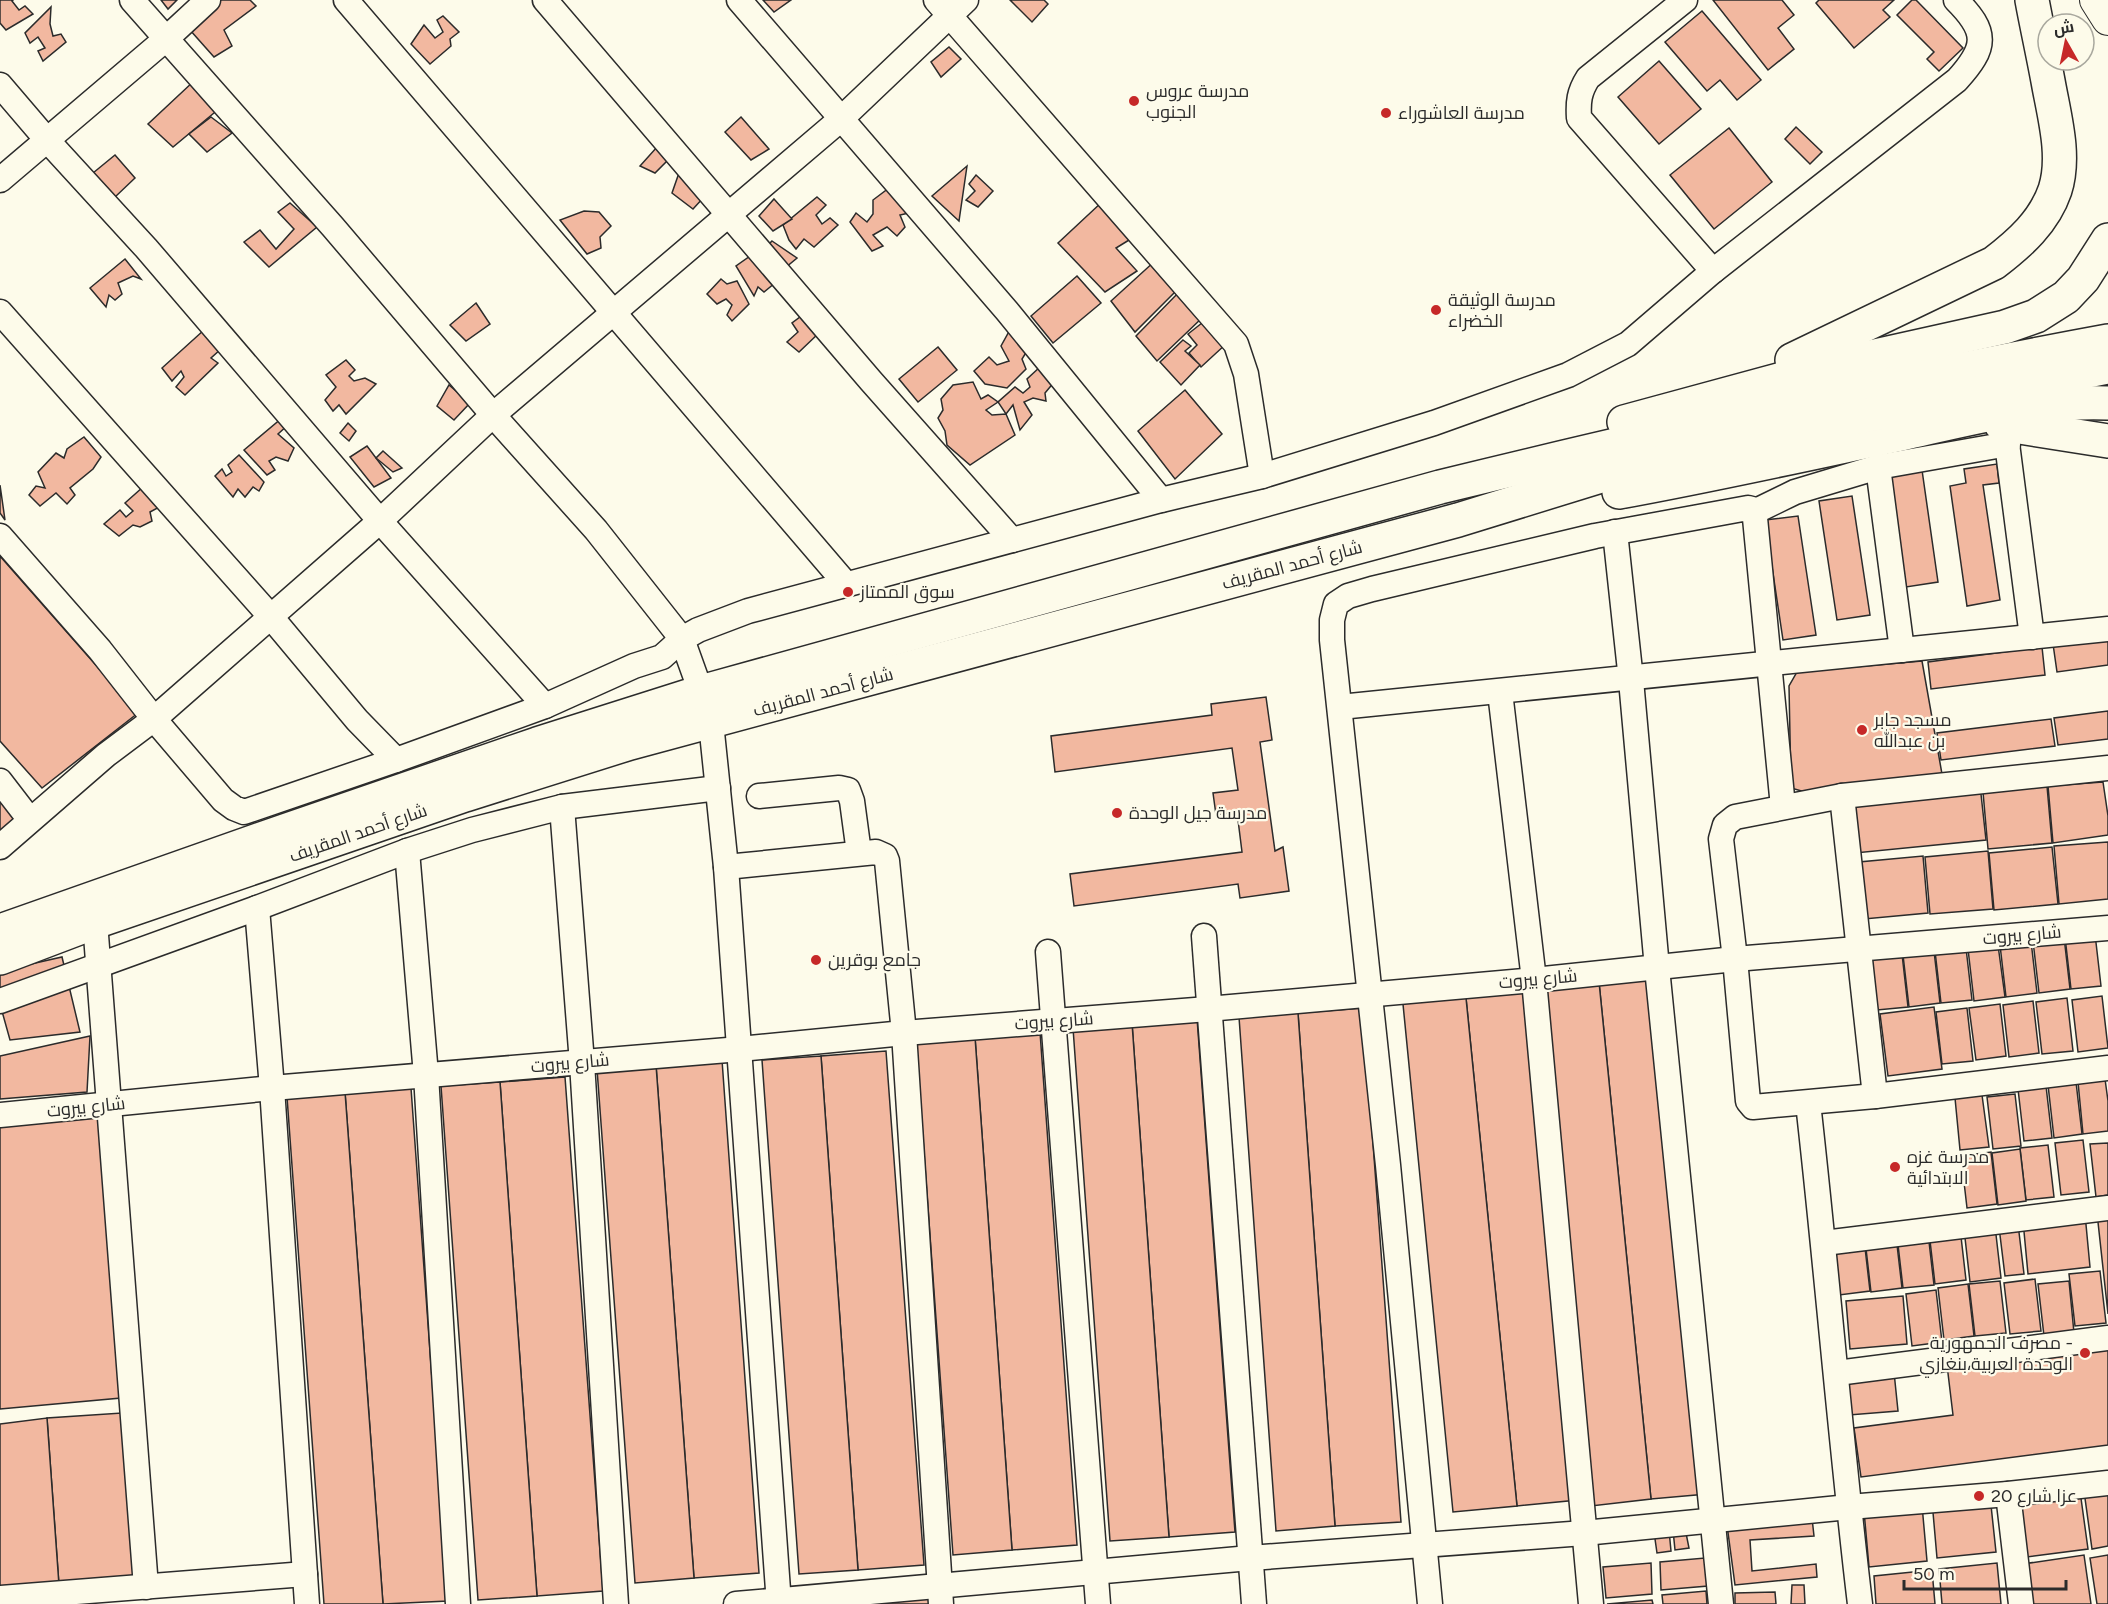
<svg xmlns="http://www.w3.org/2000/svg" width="2108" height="1604" font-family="Figtree,Cairo,sans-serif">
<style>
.building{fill:#f2b8a0;stroke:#2b2b2b;stroke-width:1.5}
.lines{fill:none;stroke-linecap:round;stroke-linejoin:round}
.minor-casing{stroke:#2b2b2b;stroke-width:27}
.major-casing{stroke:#2b2b2b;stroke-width:34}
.highway-casing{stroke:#2b2b2b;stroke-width:36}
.minor{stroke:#fdfbea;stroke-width:24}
.major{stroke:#fdfbea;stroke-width:32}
.highway{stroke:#fdfbea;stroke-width:33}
.poi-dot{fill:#c62828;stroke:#fdfbea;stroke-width:2}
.labels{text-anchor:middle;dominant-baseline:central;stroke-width:4.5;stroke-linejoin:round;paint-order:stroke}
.poi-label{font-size:18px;fill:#2b2b2b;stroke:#fdfbea;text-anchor:start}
.street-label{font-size:18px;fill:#2b2b2b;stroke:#fdfbea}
</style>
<rect width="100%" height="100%" fill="#fdfbea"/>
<g class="building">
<polygon points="0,0 13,0 12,1 19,10 25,6 33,14 6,30 0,23"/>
<polygon points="161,0 177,0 168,9"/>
<polygon points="221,0 250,0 256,6 224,30 232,46 214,57 190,30"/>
<polygon points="763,0 791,0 774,12"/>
<polygon points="1010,0 1044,0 1048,4 1032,22"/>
<polygon points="1713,0 1782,0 1794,15 1778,28 1794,49 1768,70"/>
<polygon points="1819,0 1894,0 1883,10 1890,17 1854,48 1816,3"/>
<polygon points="1912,0 1916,0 1963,48 1939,71 1927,59 1934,52 1897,15"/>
<polygon points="51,7 50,24 53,36 61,34 66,42 43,61 38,51 45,48 38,37 30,43 25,33"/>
<polygon points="1702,11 1761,80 1737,100 1720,80 1707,91 1665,42"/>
<polygon points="443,16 459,32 450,39 451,46 430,64 411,44 424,25 435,38 443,32 437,20"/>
<polygon points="949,47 961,59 941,77 931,62"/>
<polygon points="1659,61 1701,109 1659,144 1618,97"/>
<polygon points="195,80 220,108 173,147 148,124"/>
<polygon points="211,117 232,133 207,152 189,134"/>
<polygon points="741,117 769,149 751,160 725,132"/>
<polygon points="1796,127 1822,152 1810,164 1785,139"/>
<polygon points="1729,128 1772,182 1714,229 1670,175"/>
<polygon points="657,147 669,159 655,173 640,166"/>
<polygon points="115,155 135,178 114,198 93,173"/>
<polygon points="967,166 959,221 932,196"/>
<polygon points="680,170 704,197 693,209 672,193"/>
<polygon points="976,175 993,191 978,207 966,200 975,191 969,184"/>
<polygon points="889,188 913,212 900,215 905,227 897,236 887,227 873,235 883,246 872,251 850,222 856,213 867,222 873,214 873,200"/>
<polygon points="817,197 826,205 816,215 822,224 830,218 838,225 814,247 804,239 796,249 789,240 783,225"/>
<polygon points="774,199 792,219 773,231 759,216"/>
<polygon points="1103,201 1134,237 1116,248 1137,271 1105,292 1058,243"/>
<polygon points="290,203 317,227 269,267 244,242 260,230 276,249 294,229 278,212"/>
<polygon points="584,211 599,212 611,226 600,237 601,248 587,254 560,220"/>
<polygon points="772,241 797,258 785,268 767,246"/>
<polygon points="753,254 775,283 764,292 758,287 754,296 736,266"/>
<polygon points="125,259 141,279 133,276 118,283 122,294 115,300 109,295 106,307 90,288"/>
<polygon points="1156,260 1179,288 1135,332 1111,301"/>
<polygon points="1077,276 1101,303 1053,343 1031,316"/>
<polygon points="721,279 727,284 737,281 749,304 732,321 727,315 732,305 726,299 717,304 707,294"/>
<polygon points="1180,291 1204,316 1157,361 1136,336"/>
<polygon points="476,303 490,324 466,341 450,325"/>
<polygon points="804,314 819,333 799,352 787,342 798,332 792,323"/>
<polygon points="1207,319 1226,344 1201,367 1189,353 1197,345 1188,334"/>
<polygon points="1011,328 1027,351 1022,359 1026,369 1007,388 985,384 974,371 989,357 997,365 1009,361 1001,346"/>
<polygon points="204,330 221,349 211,358 218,363 185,395 176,387 184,377 181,371 172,381 162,368"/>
<polygon points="1183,340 1191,346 1185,351 1200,365 1181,385 1160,362"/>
<polygon points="938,347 957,370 918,402 899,379"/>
<polygon points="346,360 355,370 349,376 354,381 365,378 376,384 346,414 339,405 333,411 325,400 336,387 326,375"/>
<polygon points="1041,366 1055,381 1045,393 1046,401 1033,398 1024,402 1032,415 1020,430 1013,405 1006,414 998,402 1015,387 1023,393 1030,387 1027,379"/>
<polygon points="973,382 981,399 988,395 998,402 986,410 992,415 1006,414 1015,435 970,465 947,445 945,431 938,418 943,410 941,399 953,385"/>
<polygon points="449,385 470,403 454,420 437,406"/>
<polygon points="1185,390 1222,434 1175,479 1138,431"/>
<polygon points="282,418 289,424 278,434 294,448 288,461 276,457 269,461 275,470 267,475 244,450"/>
<polygon points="348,423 356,431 349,441 340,433"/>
<polygon points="84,437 101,457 93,469 70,488 75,495 67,504 56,493 40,506 29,495 36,486 45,488 38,472 56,453 64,458 67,449"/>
<polygon points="367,446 391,478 374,487 350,457"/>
<polygon points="383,451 402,468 393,472 376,458"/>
<polygon points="239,455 264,482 259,491 253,487 245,497 238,489 233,497 215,476 222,469 226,476 232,472 228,465"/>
<polygon points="1921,463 1938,582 1906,587 1888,468"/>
<polygon points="1997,464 1999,483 1983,485 2000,600 1967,606 1950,486 1966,483 1964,469"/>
<polygon points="0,485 5,520 0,513"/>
<polygon points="143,487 163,505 150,512 152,521 140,527 133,525 119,536 104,524 120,510 126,517 133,511 125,503"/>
<polygon points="1852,496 1870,615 1837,620 1819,501"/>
<polygon points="1798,516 1816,635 1783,640 1765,520"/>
<polygon points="0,556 138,713 42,788 0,741"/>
<polygon points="2108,637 2108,665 2057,672 2053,644"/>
<polygon points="2042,647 2045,675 1931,689 1928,662"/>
<polygon points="1922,661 1942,774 1805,792 1791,788 1789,686 1797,672"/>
<polygon points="1266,697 1272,740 1260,742 1275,851 1283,847 1289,891 1240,898 1238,884 1074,906 1070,874 1242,852 1237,812 1216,815 1213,793 1238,790 1232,748 1055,772 1051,736 1212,715 1211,704"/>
<polygon points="2108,711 2108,739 2058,745 2054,718"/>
<polygon points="2051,719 2055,746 1941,760 1937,733"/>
<polygon points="2103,782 2108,816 2108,835 2053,843 2048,786"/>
<polygon points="1980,785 1986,840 1855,853 1850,798"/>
<polygon points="2047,786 2052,843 1988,849 1983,792"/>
<polygon points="0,798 17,819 0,833"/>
<polygon points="2108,842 2108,899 2059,904 2054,846"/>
<polygon points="2052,847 2058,904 1994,910 1989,853"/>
<polygon points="1988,851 1993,909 1930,914 1925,857"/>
<polygon points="1923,856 1928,913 1864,919 1859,862"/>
<polygon points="2095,934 2101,986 2071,989 2065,937"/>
<polygon points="2064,937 2070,989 2039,993 2033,941"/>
<polygon points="2031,941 2037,993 2006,997 2000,945"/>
<polygon points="1998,945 2005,997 1974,1001 1968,949"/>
<polygon points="1966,948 1972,1000 1941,1003 1935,951"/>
<polygon points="1934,951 1940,1003 1909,1007 1903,955"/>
<polygon points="1902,954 1908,1007 1877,1010 1871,958"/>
<polygon points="62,957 80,1032 10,1040 0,1004 0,971"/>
<polygon points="1655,976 1707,1494 1651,1499 1599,982"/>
<polygon points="1526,982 1578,1500 1517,1506 1465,988"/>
<polygon points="1599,982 1651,1499 1591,1506 1539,988"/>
<polygon points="1465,988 1517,1506 1453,1512 1402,994"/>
<polygon points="2102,996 2108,1048 2078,1052 2072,1000"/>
<polygon points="2067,998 2073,1051 2042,1054 2036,1002"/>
<polygon points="2033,1001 2039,1053 2009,1057 2003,1005"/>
<polygon points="2000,1004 2006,1056 1976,1060 1969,1008"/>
<polygon points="1934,1007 1942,1069 1888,1076 1880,1014"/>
<polygon points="1363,1008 1401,1522 1335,1526 1298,1013"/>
<polygon points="1967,1008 1973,1061 1942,1064 1936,1012"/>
<polygon points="1298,1013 1335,1526 1276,1531 1239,1017"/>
<polygon points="1197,1018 1235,1532 1169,1537 1132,1023"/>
<polygon points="1132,1023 1169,1537 1110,1541 1073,1028"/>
<polygon points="1040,1032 1077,1545 1012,1550 975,1037"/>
<polygon points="90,1036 87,1092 0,1099 0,1056"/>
<polygon points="975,1037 1012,1550 953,1555 916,1041"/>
<polygon points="886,1051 924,1565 858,1570 821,1056"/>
<polygon points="821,1056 858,1570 799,1574 762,1060"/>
<polygon points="722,1060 759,1573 694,1578 656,1065"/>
<polygon points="656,1065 694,1578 635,1583 597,1069"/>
<polygon points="565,1077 603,1591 537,1596 500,1082"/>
<polygon points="2105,1079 2108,1101 2108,1131 2083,1134 2078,1082"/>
<polygon points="500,1082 537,1596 478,1600 441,1086"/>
<polygon points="2076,1082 2082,1134 2054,1138 2048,1085"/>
<polygon points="2046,1086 2052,1138 2024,1141 2018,1089"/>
<polygon points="411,1088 448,1601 383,1604 345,1092"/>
<polygon points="345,1092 383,1604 324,1604 287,1097"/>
<polygon points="2015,1094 2021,1146 1993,1149 1987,1097"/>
<polygon points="1982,1095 1989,1147 1960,1150 1955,1098"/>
<polygon points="104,1112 121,1398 0,1409 0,1120"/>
<polygon points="2083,1140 2089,1192 2061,1195 2055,1143"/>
<polygon points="2108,1143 2108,1195 2096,1197 2090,1144"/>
<polygon points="2048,1145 2054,1197 2026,1200 2020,1148"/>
<polygon points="2020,1149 2026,1201 1998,1205 1992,1153"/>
<polygon points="1991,1152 1997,1204 1967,1208 1961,1156"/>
<polygon points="2108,1212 2108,1314 2097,1213"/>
<polygon points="2085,1214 2090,1267 2028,1274 2023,1221"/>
<polygon points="2018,1224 2024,1274 2005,1276 1999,1227"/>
<polygon points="1995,1226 2001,1278 1970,1282 1964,1229"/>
<polygon points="1960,1228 1966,1280 1935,1284 1929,1232"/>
<polygon points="1928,1233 1934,1285 1903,1288 1897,1236"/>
<polygon points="1896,1236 1902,1288 1871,1292 1865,1240"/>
<polygon points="1864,1239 1870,1291 1839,1295 1833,1243"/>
<polygon points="2100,1271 2106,1323 2075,1326 2069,1274"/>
<polygon points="2035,1279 2041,1331 2010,1334 2004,1283"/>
<polygon points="2000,1281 2006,1333 1975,1336 1969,1284"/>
<polygon points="2069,1281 2074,1333 2044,1336 2038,1284"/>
<polygon points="1968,1284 1974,1336 1944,1340 1938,1288"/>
<polygon points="1936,1290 1942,1342 1912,1346 1906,1294"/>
<polygon points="1903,1296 1907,1344 1850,1349 1846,1301"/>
<polygon points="2108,1344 2108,1445 1861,1477 1854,1428 1953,1415 1947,1365"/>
<polygon points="1894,1372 1898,1411 1849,1415 1846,1376"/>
<polygon points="122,1413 135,1580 59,1585 47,1418"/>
<polygon points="47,1418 59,1585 0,1590 0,1424"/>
<polygon points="2108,1487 2108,1546 2092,1549 2084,1491"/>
<polygon points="2080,1491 2088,1549 2027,1557 2019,1499"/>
<polygon points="1990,1496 1996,1552 1937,1558 1932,1501"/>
<polygon points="1922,1505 1927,1561 1869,1567 1864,1511"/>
<polygon points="1812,1518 1814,1536 1750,1540 1752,1571 1816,1564 1817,1577 1735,1585 1727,1525"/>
<polygon points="1685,1528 1689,1548 1675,1550 1673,1530"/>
<polygon points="1669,1530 1671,1551 1657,1553 1654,1532"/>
<polygon points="2084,1555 2091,1604 2028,1604 2023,1564"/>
<polygon points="2108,1555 2108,1604 2097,1604 2090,1558"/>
<polygon points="1705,1558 1708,1586 1661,1590 1660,1562"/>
<polygon points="1651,1563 1652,1594 1606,1598 1603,1567"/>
<polygon points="1997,1563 2001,1604 1942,1604 1939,1569"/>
<polygon points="1932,1570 1935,1604 1876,1604 1874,1576"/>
<polygon points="1792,1585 1804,1585 1805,1604 1791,1604"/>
<polygon points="1706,1591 1707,1604 1663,1604 1662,1595"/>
<polygon points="1775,1592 1776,1604 1735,1604 1735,1593"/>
<polygon points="934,1594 935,1604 878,1604 878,1601"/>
<polygon points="1652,1600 1653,1604 1607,1604"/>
</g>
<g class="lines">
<g class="minor-casing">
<g id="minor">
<polyline points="132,0 333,227 493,415 596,530 682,639 701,692"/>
<polyline points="346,0 846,584"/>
<polyline points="545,0 871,381 1012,540"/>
<polyline points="739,0 1007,311 1161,500"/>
<polyline points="936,0 1236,344 1246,374 1262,476"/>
<path d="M 1685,0 L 1588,78 C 1579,92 1578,102 1579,118 L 1713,271"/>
<polyline points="0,85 47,140 146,248 380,521 545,706"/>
<polyline points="0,180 167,38 208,0"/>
<polyline points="0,312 271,617 357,720 396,760"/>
<polyline points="2005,428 2032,637"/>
<polyline points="1878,467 1902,650"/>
<polyline points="1754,512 1795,492 1878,467 2008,444"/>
<polyline points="1615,532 1631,680 1657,968 1721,1604"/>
<path d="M 0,536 L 100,650 L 154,719 L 223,800 L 234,808 L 244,812 L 396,760 L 545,706 L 634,666 L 662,657 L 682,639 L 698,630 L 748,611 L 1161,500 L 1262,476 L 1434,423 L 1568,375 L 1628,344 L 1713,271 L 1957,80 C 1987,47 1988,32 1956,0"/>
<polyline points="1500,692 1534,980 1591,1604"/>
<path d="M 1340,707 C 1596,682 1852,657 2108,629"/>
<polyline points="711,723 726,867 779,1604"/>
<polyline points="2108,768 1842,796 1735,817 1725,825 1721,839 1735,959 1748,1101 1753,1107 1875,1096 2108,1068"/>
<polyline points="0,781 30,820"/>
<polyline points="759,796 839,788 848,790 852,801 859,853"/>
<polyline points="1842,796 1875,1096"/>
<polyline points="562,807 582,1063 616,1604"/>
<polyline points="0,847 106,755 154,719 380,521 493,415 841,119 966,0"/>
<polyline points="407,851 426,1075 458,1604"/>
<polyline points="726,867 876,852 885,856 887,861 904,1033 941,1604"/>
<polyline points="257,908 272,1088 307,1604"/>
<polyline points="95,922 146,1587"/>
<polyline points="1204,936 1254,1604"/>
<polyline points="1048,952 1098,1604"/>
<polyline points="0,1001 257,908 407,851 472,830 562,807 718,788"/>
<path d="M 1808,1103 C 1827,1270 1840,1437 1860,1604"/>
<polyline points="0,1115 272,1088 740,1049 904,1033 1208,1009 1534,980 1735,959 2108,928"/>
<polyline points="1824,1243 2108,1208"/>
<polyline points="1837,1373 2108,1338"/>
<polyline points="2008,1494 2021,1604"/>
<polyline points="0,1598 305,1574"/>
<polyline points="736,1604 1250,1558 1584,1533 1849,1507 2008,1494 2108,1483"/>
<polyline points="1430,1604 1388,1165 1332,640 1332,620 1336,604 1348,596 1372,589 1595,536 1748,508 1752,509 1755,518 1783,807"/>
</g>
</g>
<g class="major-casing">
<polyline id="major" points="2096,0 2108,19"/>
</g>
<g class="highway-casing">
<g id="highway">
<path d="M 1792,360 L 1994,263 C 2020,243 2044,222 2055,190 C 2066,156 2054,115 2048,81 C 2043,54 2037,27 2032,0"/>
<polyline points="1624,422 1834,365 2005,327 2036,316 2066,297 2083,279 2108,240"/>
<polyline points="2001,424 2108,441"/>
<path d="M 1619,492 C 1713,475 1807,454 1901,434 C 1968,419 2038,400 2108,403"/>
<path d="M 0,931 L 284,831 L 537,744 L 701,692 L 1440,487 C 1661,433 1884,382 2108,341"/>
<polyline points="0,958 95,922 465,795 630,743 1458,520 1604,475 1863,416 2108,367"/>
</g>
</g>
<use href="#minor" class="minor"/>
<use href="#major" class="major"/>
<use href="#highway" class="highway"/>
</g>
<g class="poi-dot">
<circle cx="1134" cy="101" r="6"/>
<circle cx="1386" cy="113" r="6"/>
<circle cx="1436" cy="310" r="6"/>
<circle cx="848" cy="592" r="6"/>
<circle cx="1862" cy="730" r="6"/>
<circle cx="1117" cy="813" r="6"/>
<circle cx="816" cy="960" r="6"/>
<circle cx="1895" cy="1167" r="6"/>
<circle cx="2085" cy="1353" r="6"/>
<circle cx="1979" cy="1496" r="6"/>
</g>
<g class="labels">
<g class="poi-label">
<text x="1146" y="91">مدرسة عروس<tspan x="1146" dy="21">الجنوب</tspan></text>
<text x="1398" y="113">مدرسة العاشوراء</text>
<text x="1448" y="300">مدرسة الوثيقة<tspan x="1448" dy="21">الخضراء</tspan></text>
<text x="860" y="592">سوق الممتاز</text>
<text x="1874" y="720">مسجد جابر<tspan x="1874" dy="21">بن عبدالله</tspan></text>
<text x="1129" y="813">مدرسة جيل الوحدة</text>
<text x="828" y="960">جامع بوقرين</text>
<text x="1907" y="1157">مدرسة غزه<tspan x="1907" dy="21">الابتدائية</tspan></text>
<text x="2073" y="1343" text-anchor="end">مصرف الجمهورية -<tspan x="2073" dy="21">الوحدة العربية،بنغازي</tspan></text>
<text x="1991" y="1496">عزا شارع 20</text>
</g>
<g class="street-label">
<text transform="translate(1292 565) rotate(-15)">شارع أحمد المقريف</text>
<text transform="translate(823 692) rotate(-15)">شارع أحمد المقريف</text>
<text transform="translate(358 833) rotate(-19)">شارع أحمد المقريف</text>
<text transform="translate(2022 935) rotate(-5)">شارع بيروت</text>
<text transform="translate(1538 979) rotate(-5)">شارع بيروت</text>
<text transform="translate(1054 1021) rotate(-4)">شارع بيروت</text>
<text transform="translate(570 1063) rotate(-5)">شارع بيروت</text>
<text transform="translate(86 1107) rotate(-6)">شارع بيروت</text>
</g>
</g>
<g transform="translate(2066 42) rotate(351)"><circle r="28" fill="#fdfbea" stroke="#a9a89e" stroke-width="1.5"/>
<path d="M0-4.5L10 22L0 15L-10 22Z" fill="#c62828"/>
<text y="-9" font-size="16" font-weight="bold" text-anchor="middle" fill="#2b2b2b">ش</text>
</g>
<path d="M1904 1580v9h162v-9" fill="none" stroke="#2b2b2b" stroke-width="3"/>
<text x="1913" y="1580" font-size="18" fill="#2b2b2b" stroke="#fdfbea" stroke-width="4.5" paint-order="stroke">50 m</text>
</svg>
